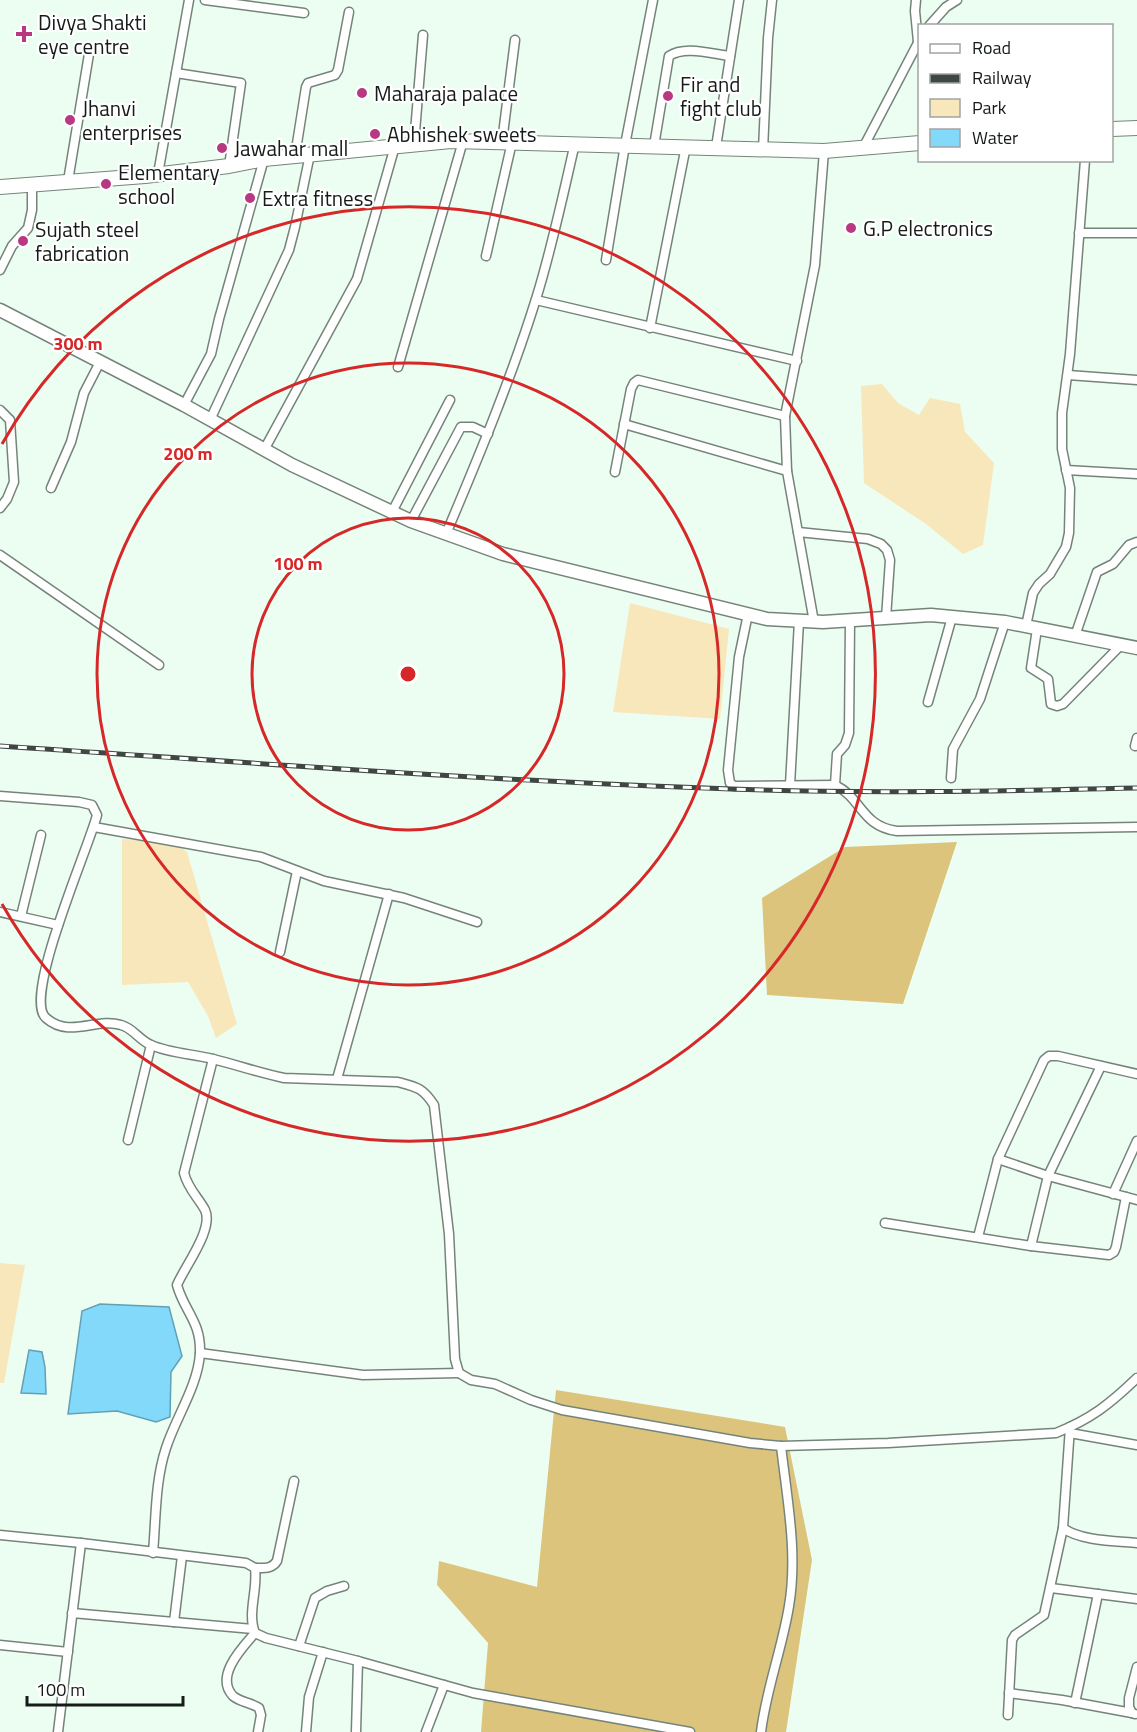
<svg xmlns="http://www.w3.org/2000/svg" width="1137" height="1732" font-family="'Titillium Web',sans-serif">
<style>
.green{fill:#f8e7ba}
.forest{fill:#ddc47d}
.water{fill:#83d9f9;stroke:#62a0b6;stroke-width:1.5}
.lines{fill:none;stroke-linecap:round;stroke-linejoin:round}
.minor-casing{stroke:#75847a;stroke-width:11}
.secondary-casing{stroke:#75847a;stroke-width:15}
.primary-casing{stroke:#75847a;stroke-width:16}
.minor{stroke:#fff;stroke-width:8}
.secondary{stroke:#fff;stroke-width:12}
.primary{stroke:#fff;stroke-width:14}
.rail-casing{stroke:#3f4743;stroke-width:5}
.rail{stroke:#fff;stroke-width:3;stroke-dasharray:9;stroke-linecap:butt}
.ring{fill:none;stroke:#d62828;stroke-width:3}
.poi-dot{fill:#b93882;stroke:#fff;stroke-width:2}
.labels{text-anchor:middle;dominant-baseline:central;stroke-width:4.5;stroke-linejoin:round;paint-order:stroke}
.poi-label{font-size:21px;fill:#151b18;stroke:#fff;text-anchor:start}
.centre{fill:#d62828;stroke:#fff;stroke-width:3}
.ring-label{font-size:18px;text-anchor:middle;font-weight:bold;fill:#d62828;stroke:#fff;stroke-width:4.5;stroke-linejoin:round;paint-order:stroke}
</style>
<rect width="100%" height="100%" fill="#ecfef2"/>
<g class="green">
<polygon points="882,384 898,403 919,415 930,398 960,404 965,432 994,463 983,545 963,554 926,524 864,483 861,386"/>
<polygon points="630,603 729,629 720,719 613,712"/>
<polygon points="122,839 174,842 187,852 237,1024 216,1038 208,1016 188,982 122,985"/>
<polygon points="0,1263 25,1265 4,1383 0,1383"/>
</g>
<g class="forest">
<polygon points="957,842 903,1004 767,995 762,898 845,847"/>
<polygon points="556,1390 785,1427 812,1560 786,1732 481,1732 488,1643 437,1585 439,1561 537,1587"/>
</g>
<g class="water">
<polygon points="100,1304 169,1307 182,1356 171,1372 170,1417 156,1422 117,1411 68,1414 82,1311"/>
<polygon points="29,1350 42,1352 45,1367 46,1394 21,1393"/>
</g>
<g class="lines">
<g class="minor-casing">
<g id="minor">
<polyline points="205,0 304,13"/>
<polyline points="916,0 915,11 918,42"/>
<polyline points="929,26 946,7 957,0"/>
<polyline points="176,73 241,83 229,166"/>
<polyline points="502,142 515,40"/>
<polyline points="414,144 423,35"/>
<path d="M 654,146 L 669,56 C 685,45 712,54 730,56"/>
<polyline points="864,146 920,39"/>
<polyline points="716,147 739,0"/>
<polyline points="763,150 768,38 772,0"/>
<polyline points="295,156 306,87 308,83 335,75 338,70 349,12"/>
<polyline points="158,174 189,0"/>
<polyline points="68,181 89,54"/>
<polyline points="1079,233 1137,233"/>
<polyline points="486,256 512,142"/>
<polyline points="606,260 625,145 653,0"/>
<polyline points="0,270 12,246 28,228 32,210 32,184"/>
<polyline points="536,300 797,361"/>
<polyline points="650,328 686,146"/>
<polyline points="398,367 463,141"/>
<polyline points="1068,375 1137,380"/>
<polyline points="184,405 211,354 219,319 264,159"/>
<polyline points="0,410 10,420 14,482 7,499 0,508"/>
<polyline points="210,420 289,250 295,227 310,154"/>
<polyline points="624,424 787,471"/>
<polyline points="264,450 357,279 395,146"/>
<polyline points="1066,470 1137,474"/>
<polyline points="615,472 631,389 634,383 638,380 785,416"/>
<polyline points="51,488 71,442 84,393 100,362"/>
<polyline points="392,512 450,400"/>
<polyline points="411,521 461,427 473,427 488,434"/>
<polyline points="798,532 868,539 881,544 887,550 890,560 886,618"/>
<path d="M 446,534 C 479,456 511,379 536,299 C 552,248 563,195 575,143"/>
<polyline points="0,555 159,665"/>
<path d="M 748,614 L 739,657 L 728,770 L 730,783 L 734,786 L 835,785 C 862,798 861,826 897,831 L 1137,827"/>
<polyline points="814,622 787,471 785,416 815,265 824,151"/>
<polyline points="1026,626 1033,593 1039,584 1050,574 1066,547 1069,533 1070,488 1062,449 1062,413 1070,354 1085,160"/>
<polyline points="1037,629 1031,668 1048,679 1051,704 1057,706 1063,704 1121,645"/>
<polyline points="1075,636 1097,572 1113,564 1129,545 1137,542"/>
<polyline points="928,702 952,617"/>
<polyline points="1135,746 1137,738"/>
<polyline points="951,778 953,749 980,699 1005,622"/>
<polyline points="790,785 799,621"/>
<polyline points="835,785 837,754 845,745 849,733 850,620"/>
<path d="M 0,796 L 79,802 L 92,805 L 97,815 C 89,847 22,998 46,1018 C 70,1039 96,1017 121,1025 C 133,1028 139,1040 151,1045 C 169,1053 193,1054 213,1059 C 237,1065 260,1073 284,1078 L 398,1082 C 417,1087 423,1088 434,1105 L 449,1234 L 455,1359 L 459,1373 L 471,1380 L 495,1384 L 531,1400 L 562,1410 L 750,1443 L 781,1446 L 888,1443 L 1056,1433 C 1091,1419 1110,1404 1137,1378"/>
<polyline points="94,827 261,857 324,881 404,898 477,922"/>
<polyline points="0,912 58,925"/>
<polyline points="21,916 41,835"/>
<polyline points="280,952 297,871"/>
<polyline points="337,1079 389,894"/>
<polyline points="128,1140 151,1045"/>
<polyline points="998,1159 1048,1176 1137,1200"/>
<polyline points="1113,1194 1137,1141"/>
<polyline points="885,1223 1031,1246 1109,1255 1114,1252 1116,1247 1126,1197"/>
<polyline points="978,1237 998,1159 1044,1060 1049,1056 1058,1056 1137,1074"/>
<polyline points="1031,1246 1048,1176 1101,1066"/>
<polyline points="200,1353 363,1375 459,1373"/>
<path d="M 1070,1427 L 1063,1528 C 1080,1541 1116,1541 1137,1543"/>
<polyline points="1070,1433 1137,1445"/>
<path d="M 0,1535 L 81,1543 L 246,1563 L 255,1568 C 258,1590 247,1613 255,1633 L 266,1638 L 358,1661 L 473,1693 L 690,1732"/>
<path d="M 153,1553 C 156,1518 155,1481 166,1448 C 176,1417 198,1386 200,1353 C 201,1321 184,1311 177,1285 C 185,1266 214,1229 205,1210 C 198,1197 188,1189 184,1173 L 213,1059"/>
<path d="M 255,1568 C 265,1568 272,1569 277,1561 L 294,1481"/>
<polyline points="1051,1588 1137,1599"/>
<polyline points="72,1613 253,1629"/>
<polyline points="174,1622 182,1556"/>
<path d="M 255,1633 C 243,1647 214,1676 233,1696 C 240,1702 252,1703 259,1708 L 261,1715 L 258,1732"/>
<polyline points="0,1645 68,1652"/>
<polyline points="299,1646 315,1598 327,1591 344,1586"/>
<polyline points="1009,1693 1062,1700 1132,1713"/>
<polyline points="1075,1703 1098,1594"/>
<polyline points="1135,1714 1132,1713 1129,1707 1129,1698 1137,1667"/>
<polyline points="1008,1715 1012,1640 1015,1635 1044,1615 1063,1528"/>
<polyline points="58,1732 81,1543"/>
<polyline points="306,1732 309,1697 323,1652"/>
<polyline points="356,1732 358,1661"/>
<polyline points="426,1732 444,1685"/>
<path d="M 761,1732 C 766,1690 782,1649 789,1606 C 798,1553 787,1499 781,1446"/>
</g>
</g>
<g class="secondary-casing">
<polyline id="secondary" points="0,310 184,405 292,465 411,521 503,554 767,619 823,622 931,615 952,617 1005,622 1137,648"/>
</g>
<g class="primary-casing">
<g id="primary">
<polyline points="1112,129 1137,128"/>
<polyline points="0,187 145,176 229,166 264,159 451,141 824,151 920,143"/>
</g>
</g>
<use href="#minor" class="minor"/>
<use href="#secondary" class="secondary"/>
<use href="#primary" class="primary"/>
<g class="rail-casing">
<path id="rail" d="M 0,746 C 243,762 487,781 731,789 C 866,794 1002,791 1137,788"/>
</g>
<use href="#rail" class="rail"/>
</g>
<g class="ring">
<circle cx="408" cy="674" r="156"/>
<circle cx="408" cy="674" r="311"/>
<path d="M2 444A467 467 0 1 1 2 904"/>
</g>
<g class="poi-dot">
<path d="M21 25h6v6h6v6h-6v6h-6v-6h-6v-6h6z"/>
<circle cx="362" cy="93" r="6"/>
<circle cx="668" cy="96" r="6"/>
<circle cx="70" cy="120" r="6"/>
<circle cx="375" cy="134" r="6"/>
<circle cx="222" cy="148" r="6"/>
<circle cx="106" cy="184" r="6"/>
<circle cx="250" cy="198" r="6"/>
<circle cx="851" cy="228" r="6"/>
<circle cx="23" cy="241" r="6"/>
</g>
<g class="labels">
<g class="poi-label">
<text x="38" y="22">Divya Shakti<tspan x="38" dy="24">eye centre</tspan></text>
<text x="680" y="84">Fir and<tspan x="680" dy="24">fight club</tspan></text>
<text x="374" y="93">Maharaja palace</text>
<text x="82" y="108">Jhanvi<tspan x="82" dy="24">enterprises</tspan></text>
<text x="387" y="134">Abhishek sweets</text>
<text x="234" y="148">Jawahar mall</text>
<text x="118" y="172">Elementary<tspan x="118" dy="24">school</tspan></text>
<text x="262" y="198">Extra fitness</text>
<text x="863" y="228">G.P electronics</text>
<text x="35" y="229">Sujath steel<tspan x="35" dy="24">fabrication</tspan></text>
</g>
</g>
<circle cx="408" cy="674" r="9" class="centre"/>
<g class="ring-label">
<text x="78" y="350">300 m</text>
<text x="188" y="460">200 m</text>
<text x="298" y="570">100 m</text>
</g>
<rect x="918" y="24" width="195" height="138" fill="#ffffff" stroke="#a1a4a3" stroke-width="1.5"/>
<rect x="930" y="44" width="30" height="9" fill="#ffffff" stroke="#a1a4a3" stroke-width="1.5"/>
<text x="972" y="54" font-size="18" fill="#151b18">Road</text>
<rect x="930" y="74" width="30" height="9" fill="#3f4743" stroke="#a1a4a3" stroke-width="1.5"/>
<text x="972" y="84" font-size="18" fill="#151b18">Railway</text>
<rect x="930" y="99" width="30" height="18" fill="#f8e7ba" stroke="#a1a4a3" stroke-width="1.5"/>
<text x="972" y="114" font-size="18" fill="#151b18">Park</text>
<rect x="930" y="129" width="30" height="18" fill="#83d9f9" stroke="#a1a4a3" stroke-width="1.5"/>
<text x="972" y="144" font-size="18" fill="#151b18">Water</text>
<path d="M27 1696v9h156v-9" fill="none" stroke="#151b18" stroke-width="3"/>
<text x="36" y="1696" font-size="18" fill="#151b18" stroke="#ffffff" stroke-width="4.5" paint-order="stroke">100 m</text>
</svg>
